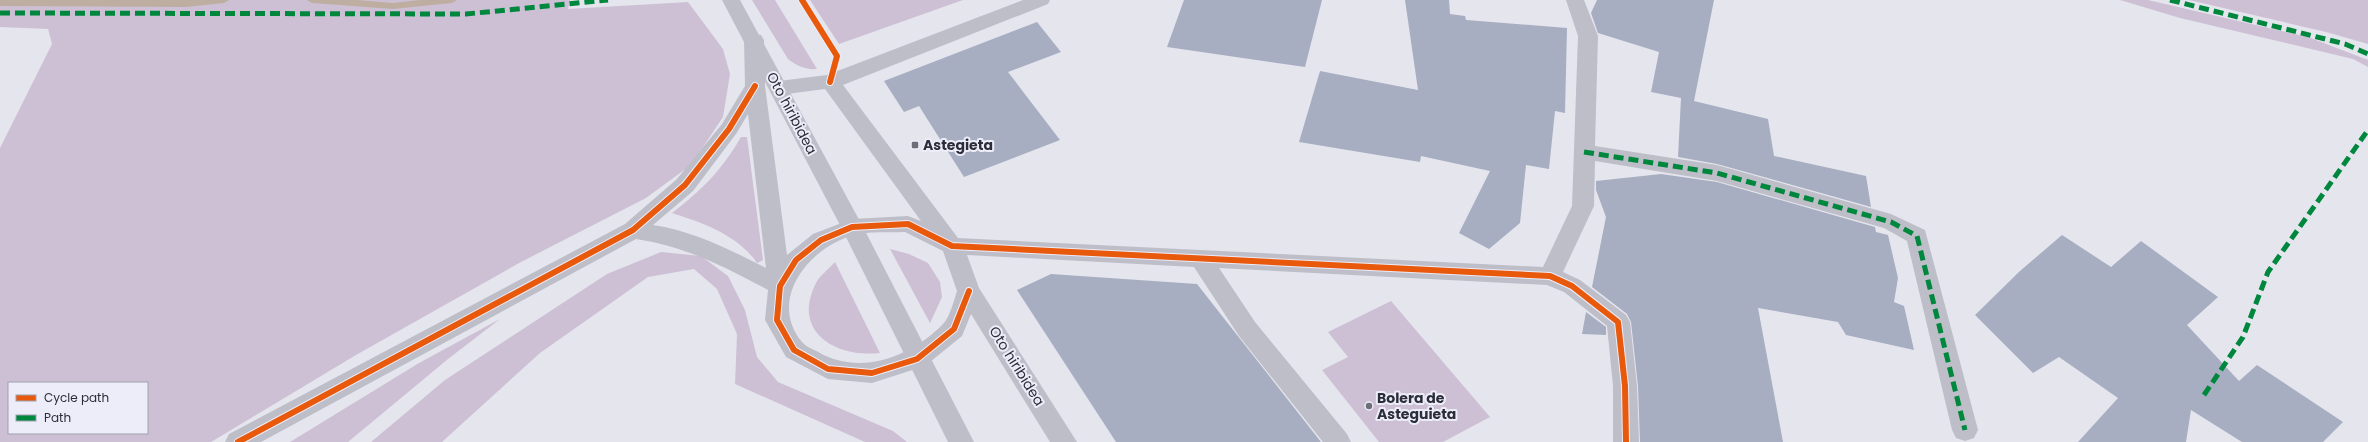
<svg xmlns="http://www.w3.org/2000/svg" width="2368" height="442" font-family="Poppins,sans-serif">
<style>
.green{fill:#cdc0d5;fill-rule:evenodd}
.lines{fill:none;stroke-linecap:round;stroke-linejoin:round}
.stream{fill:#beaea2;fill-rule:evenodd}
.building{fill:#a7aec1}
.minor{fill:#bdbec8;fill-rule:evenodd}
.tertiary{fill:#bdbec8;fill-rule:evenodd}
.quiet{stroke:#00873e;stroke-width:5;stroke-dasharray:10 5;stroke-linecap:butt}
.cycleway-casing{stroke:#ededfa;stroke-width:8}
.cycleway{stroke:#e8590c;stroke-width:6}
.poi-dot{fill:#6c6e78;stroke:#ededfa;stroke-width:1.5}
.labels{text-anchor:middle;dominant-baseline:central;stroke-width:4;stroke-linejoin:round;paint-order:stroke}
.street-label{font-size:14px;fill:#2b2e39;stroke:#ededfa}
.poi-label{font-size:14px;font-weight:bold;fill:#2b2e39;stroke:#ededfa;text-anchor:start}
</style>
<rect width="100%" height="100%" fill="#e5e5ee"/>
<g class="green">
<path d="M 0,0 L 570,0 L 568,9 L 688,2 L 723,49 L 730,74 L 723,117 L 691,165 L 646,198 L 521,262 L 356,355 L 211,442 L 0,442 L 0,148 L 52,44 L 48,29 L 0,27 ZM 9,383 L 147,383 L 147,433 L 9,433 Z"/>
<path d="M 752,0 L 775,0 L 817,69 C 806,70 797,66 788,59 Z"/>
<polygon points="810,0 963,0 839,44"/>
<polygon points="2120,0 2148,0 2308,37 2368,60 2368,67 2353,59 2180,18"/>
<polygon points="2189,0 2368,0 2368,44 2326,32"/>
<path d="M 741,137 L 747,137 L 763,260 L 757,263 C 738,235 703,223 672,213 C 702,190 722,170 741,137 Z"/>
<polygon points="890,249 909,254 928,263 940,282 942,297 930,323"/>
<polygon points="661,252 701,256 728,276 745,310 757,357 778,382 893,431 907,442 865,442 735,384 737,334 717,289 694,269 648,277 540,353 442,442 371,442 445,380 607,274"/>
<path d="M 835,262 L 880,353 C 836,358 791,332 816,283 C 820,275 829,269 835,262 Z"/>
<polygon points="1391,301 1490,417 1443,442 1379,442 1322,370 1348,357 1328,332"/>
<polygon points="500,319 448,359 348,442 290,442 419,363"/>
</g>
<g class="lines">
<g class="stream">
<polygon points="0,0 229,0 224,3 186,7 0,6"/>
<polygon points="307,0 357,0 393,3 419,0 457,0 452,3 393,9 312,3"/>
</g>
</g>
<g class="building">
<polygon points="1184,0 1322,0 1305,67 1167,47"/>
<polygon points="1405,0 1449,0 1450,14 1465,16 1466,20 1567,28 1565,113 1555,111 1549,169 1526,165 1520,223 1489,249 1459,233 1490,171 1421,156 1420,162 1299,142 1320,71 1418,90"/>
<polygon points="1597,0 1714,0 1694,101 1768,119 1774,156 1866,176 1871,207 1717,164 1678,157 1681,98 1651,92 1659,52 1598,33 1591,13"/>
<polygon points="1037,22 1061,52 1008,72 1060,140 964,177 919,106 904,112 884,81"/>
<polygon points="1661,174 1717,182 1875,227 1876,232 1888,235 1898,278 1894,302 1904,306 1914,350 1846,335 1838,322 1758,308 1783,442 1640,442 1638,386 1631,322 1627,314 1592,287 1606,217 1596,190 1596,181"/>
<polygon points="2062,235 2111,267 2141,241 2218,297 2187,325 2239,381 2257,365 2343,422 2323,442 2242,442 2191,410 2186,442 2078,442 2118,398 2059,357 2033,373 1975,315 2020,271"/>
<polygon points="1051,274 1197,284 1321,442 1116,442 1017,290"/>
<polygon points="1586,312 1606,327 1606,335 1582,334"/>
</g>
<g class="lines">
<path class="minor" d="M 1023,0 L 1050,0 L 1048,4 L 843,85 L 958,238 L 1543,267 L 1572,206 L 1578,36 L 1566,0 L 1584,0 L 1598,36 L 1595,146 L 1717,165 L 1891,214 L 1925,230 L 1978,430 L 1974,438 L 1965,441 L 1956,438 L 1952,430 L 1907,241 L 1884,228 L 1717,181 L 1595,161 L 1594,206 L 1563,272 L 1580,280 L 1626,315 L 1630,322 L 1637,386 L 1639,442 L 1613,442 L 1613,386 L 1607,326 L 1564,292 L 1547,285 L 1219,268 L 1255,322 L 1347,434 L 1351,442 L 1323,442 L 1239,336 L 1194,267 L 967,255 L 979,288 L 1077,442 L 1050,442 L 971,314 L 962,336 L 925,366 L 872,383 L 828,379 L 786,357 L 765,320 L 768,290 C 723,266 687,247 636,239 L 261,442 L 225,442 L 229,434 L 625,224 L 677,179 L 722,124 L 745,86 L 744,40 L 747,35 L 754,34 L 761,35 L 764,40 L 765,86 L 787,255 L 813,234 L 852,219 L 908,216 L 921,221 L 825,89 L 779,95 L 772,93 L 769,88 L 772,83 L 779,81 L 827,75 ZM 748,114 L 766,268 C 731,250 693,231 653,225 L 693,191 L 736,134 ZM 905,232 L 943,251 L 957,291 C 954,300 950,317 943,324 C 912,356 862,376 820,353 C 815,350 806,347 802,342 C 767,300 809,247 854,235 C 870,231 889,233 905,232 Z"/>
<polygon class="tertiary" points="722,0 740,0 863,227 974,442 948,442 841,227"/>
<g class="quiet">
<polyline points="2170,0 2345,44 2368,54"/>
<polyline points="0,13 466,14 608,0"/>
<polyline points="1584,152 1717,173 1891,222 1917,236 1965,430"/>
<polyline points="2204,395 2243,337 2268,272 2368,130"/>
</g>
<g class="cycleway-casing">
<g id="cycleway">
<polyline points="802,0 837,56 830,82"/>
<polyline points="969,291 954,329 917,359 872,373 828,369 794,350 777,320 780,286 796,260 821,240 852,227 908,224 952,246 1550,276 1572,286 1618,322 1625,386 1626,442"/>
<polyline points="238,442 633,230 685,185 729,129 755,86"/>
</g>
</g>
<use href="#cycleway" class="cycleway"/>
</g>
<g class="poi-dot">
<rect x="911" y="141" width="8" height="8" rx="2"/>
<circle cx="1369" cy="406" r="4"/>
</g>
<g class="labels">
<g class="street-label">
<text transform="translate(792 113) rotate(62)">Oto hiribidea</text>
<text transform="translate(1017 366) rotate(58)">Oto hiribidea</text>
</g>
<g class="poi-label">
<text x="923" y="145">Astegieta</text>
<text x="1377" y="398">Bolera de<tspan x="1377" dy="16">Asteguieta</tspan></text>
</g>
</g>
<rect x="8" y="382" width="140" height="52" fill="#ededfa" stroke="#9fa1ad"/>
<rect x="16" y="395" width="20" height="6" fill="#e8590c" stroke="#9fa1ad"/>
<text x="44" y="402" font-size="12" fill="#2b2e39">Cycle path</text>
<rect x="16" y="415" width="20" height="6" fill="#00873e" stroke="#9fa1ad"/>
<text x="44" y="422" font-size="12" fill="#2b2e39">Path</text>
</svg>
